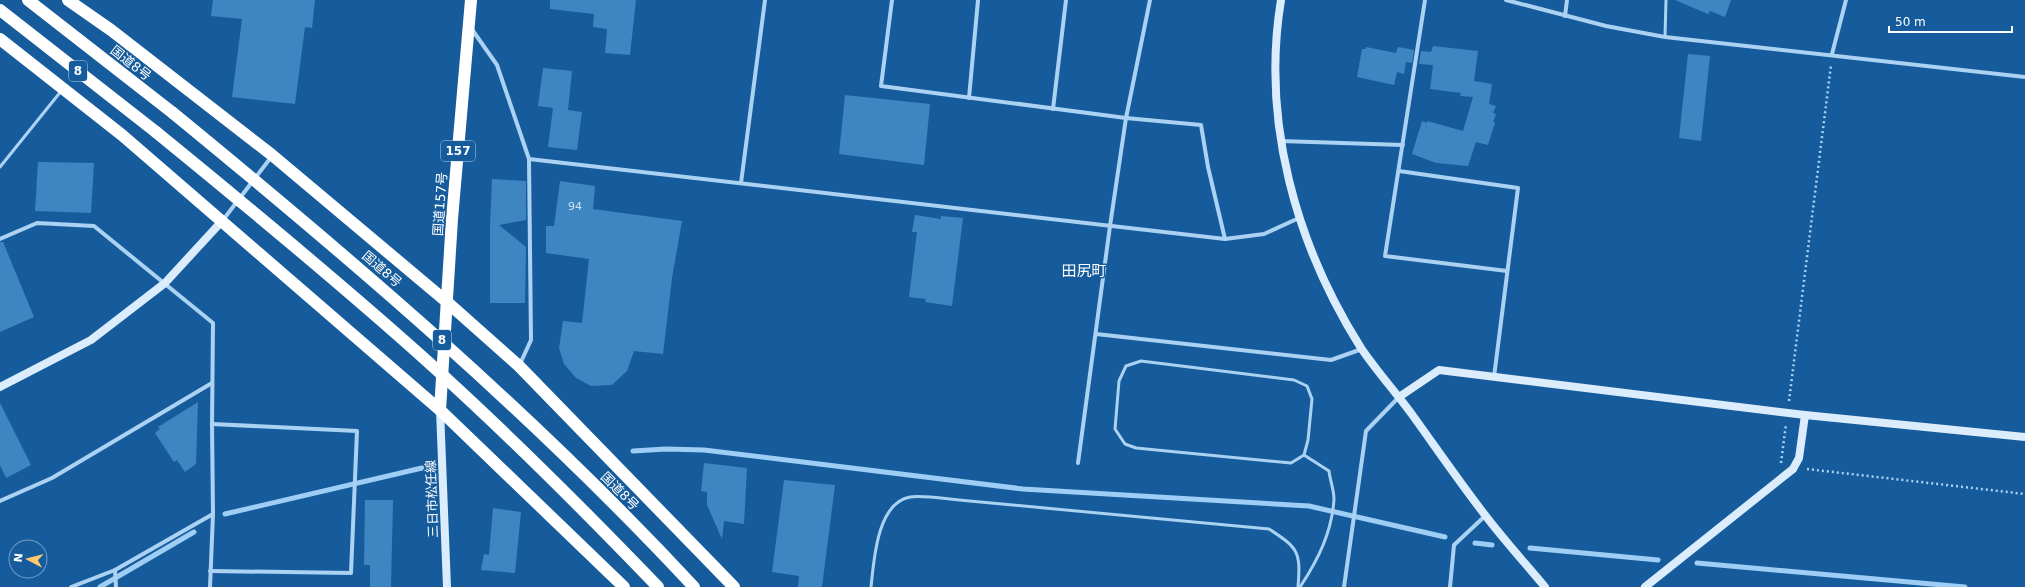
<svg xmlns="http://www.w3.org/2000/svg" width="2025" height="587" font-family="'DejaVu Sans','Noto Sans JP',sans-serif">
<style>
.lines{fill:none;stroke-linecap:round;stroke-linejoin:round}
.stream{stroke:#9ecef5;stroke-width:5}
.building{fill:#3e86c2}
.path{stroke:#acd2f3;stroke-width:2.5;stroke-dasharray:2 3;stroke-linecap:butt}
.lane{stroke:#acd2f3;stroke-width:3}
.street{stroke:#acd2f3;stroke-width:4}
.secondary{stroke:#dbecfc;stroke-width:8}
.highway{stroke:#fff;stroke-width:12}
.highway-bridge{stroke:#fff;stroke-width:12}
.labels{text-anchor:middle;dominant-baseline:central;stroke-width:3;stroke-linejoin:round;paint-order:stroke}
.number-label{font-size:11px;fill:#cfe1f0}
.shield{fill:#165c9c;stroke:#b9cee1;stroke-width:1}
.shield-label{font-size:12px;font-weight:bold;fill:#fff}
.street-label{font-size:13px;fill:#fff;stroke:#165c9c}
.quarter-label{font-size:15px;fill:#fff;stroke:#165c9c}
</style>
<rect width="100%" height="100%" fill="#165c9c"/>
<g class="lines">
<g class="stream">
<polyline points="633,451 666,449 704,450 1023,489 1309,506 1445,537"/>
<polyline points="225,514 422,468"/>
<polyline points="1475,543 1492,545"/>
<polyline points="1530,548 1658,560"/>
<polyline points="1697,563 1965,587"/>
<polyline points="100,587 194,532"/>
</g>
</g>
<g class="building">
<polygon points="213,0 315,0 312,28 305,27 295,104 232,97 242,19 211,16"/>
<polygon points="550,0 636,0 630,55 605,53 607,29 593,27 594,14 550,9"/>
<polygon points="1675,0 1731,0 1725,17 1710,11 1708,14"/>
<polygon points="1433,46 1478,51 1474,81 1492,84 1489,104 1496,106 1493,113 1496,114 1493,122 1495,122 1488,145 1476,142 1468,166 1436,163 1412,154 1422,121 1427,123 1427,121 1463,131 1473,97 1460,96 1461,93 1430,89 1433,65 1419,64 1421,51 1431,52"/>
<polygon points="1366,47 1396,53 1398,47 1414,50 1412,63 1406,62 1404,74 1397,72 1394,85 1357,77 1362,49 1365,49"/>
<polygon points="1688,54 1710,56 1701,141 1679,138"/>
<polygon points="543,68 572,71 568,110 582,112 577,150 548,147 553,108 538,106"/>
<polygon points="845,95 930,104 924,165 839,154"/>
<polygon points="38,162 94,163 91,213 35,211"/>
<polygon points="492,179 526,181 526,220 499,225 526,247 525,303 490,303 490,226"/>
<polygon points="560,181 595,186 593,209 682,221 672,278 663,354 634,351 627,371 612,385 591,386 576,378 564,364 559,348 563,321 582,323 589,259 546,253 546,226 554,226"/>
<polygon points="915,215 941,219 941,216 963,218 952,306 925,302 926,299 909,297 917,232 912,232"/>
<polygon points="0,242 3,242 34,317 0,332"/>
<polygon points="198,402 196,464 185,472 177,460 174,462 155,433 160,429 158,427"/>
<polygon points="0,403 31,465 6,478 0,465"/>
<polygon points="704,463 747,468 744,524 724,521 722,539 707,505 707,492 701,491"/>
<polygon points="784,480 835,485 822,587 798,587 799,576 772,572"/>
<polygon points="365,500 393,500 391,587 370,587 370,565 364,565"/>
<polygon points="493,508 521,512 515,573 481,570 484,554 489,555"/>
</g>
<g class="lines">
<g class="path">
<polyline points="1789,401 1831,65"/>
<polyline points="1781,463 1786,424"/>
<polyline points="1807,469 2025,494"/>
</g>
<g class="lane">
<polyline points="1665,37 1666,0"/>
<polyline points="0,167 62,90"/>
<polygon points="1141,361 1294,380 1307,386 1312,399 1308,440 1304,455 1291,463 1136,448 1125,444 1115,429 1119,381 1126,366"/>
<path d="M 871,587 C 874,560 877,503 910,497 C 922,495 947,499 959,500 L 1269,529 C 1298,548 1301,551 1298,587"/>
<path d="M 1300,587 C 1318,560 1332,532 1334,499 C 1334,490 1330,480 1329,471 L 1304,455"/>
</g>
<g class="street">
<polyline points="892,0 881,86 1126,118 1201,125 1208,167 1225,239"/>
<polyline points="1425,0 1385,256 1507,271"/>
<polyline points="1506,0 1606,26 1665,37 2025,77"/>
<polyline points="1565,16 1567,0"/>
<polyline points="471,28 497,65 529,159 1225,239 1264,234 1299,218"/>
<polyline points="1832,54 1846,0"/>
<polyline points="969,98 978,0"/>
<polyline points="1053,109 1066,0"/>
<polyline points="1281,141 1403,145"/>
<polyline points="1399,171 1518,188 1494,377"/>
<polyline points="741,183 765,0"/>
<polyline points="223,220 272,156"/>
<polyline points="0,239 37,223 94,226 213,323 212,424 213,514"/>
<polyline points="1096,334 1331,360 1362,349"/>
<polyline points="520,364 531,340 529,159"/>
<polyline points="1078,463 1110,226 1126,118 1150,0"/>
<polyline points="0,501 52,478 212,383"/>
<polyline points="115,570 116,587"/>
<polyline points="210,571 351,573 357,431 212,424"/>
<polyline points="71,587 115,570 213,514 210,587"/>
<polyline points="1344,587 1366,431 1399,397"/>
<polyline points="1450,587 1454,545 1485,516"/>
</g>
<g class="secondary">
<path d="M 1281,0 C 1261,121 1296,245 1361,348 C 1378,373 1399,396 1416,420 C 1439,452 1461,484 1485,515 C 1504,540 1525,563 1545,587"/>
<polyline points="0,387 91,340 165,283 223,220"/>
<polyline points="1399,397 1439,370 1805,415 2025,437"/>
<polyline points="440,410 447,587"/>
<polyline points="1645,587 1793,469 1799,458 1805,415"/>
</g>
<g class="highway">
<polyline points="28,0 173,113"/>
<polyline points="68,0 111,30 272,155 447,302 519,366 734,587"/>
<polyline points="0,10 156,132"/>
<polyline points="0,39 122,135 440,410 624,587"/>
<polyline points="440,410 452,219 471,0"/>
</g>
<g class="highway-bridge">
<path d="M 173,113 C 355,262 533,414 694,587"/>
<path d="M 156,132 C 248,207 339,282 427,361 C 507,433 583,509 658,587"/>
</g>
</g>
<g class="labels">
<g class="number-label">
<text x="575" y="206">94</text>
</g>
<g class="shield">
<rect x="69" y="61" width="18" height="20" rx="3"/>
<rect x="441" y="141" width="34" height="20" rx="3"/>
<rect x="433" y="330" width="18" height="20" rx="3"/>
</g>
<g class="shield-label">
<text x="78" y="71">8</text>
<text x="458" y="151">157</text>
<text x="442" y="340">8</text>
</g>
<g class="street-label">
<text transform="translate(131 63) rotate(38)">国道8号</text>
<text transform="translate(440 204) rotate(-86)">国道157号</text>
<text transform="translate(382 269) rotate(41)">国道8号</text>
<text transform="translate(620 491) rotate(45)">国道8号</text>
<text transform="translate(432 499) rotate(-92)">三日市松任線</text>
</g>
<g class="quarter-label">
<text x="1084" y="271">田尻町</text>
</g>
</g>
<g transform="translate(28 559) rotate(277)"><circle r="19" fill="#165c9c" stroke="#739dc4"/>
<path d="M0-3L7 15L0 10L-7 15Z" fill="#ffc86d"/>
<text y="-6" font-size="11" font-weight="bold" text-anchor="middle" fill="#ffffff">N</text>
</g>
<path d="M1889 26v6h123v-6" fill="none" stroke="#ffffff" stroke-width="2"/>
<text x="1895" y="26" font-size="12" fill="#ffffff" stroke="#165c9c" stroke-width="3" paint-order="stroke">50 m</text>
</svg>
